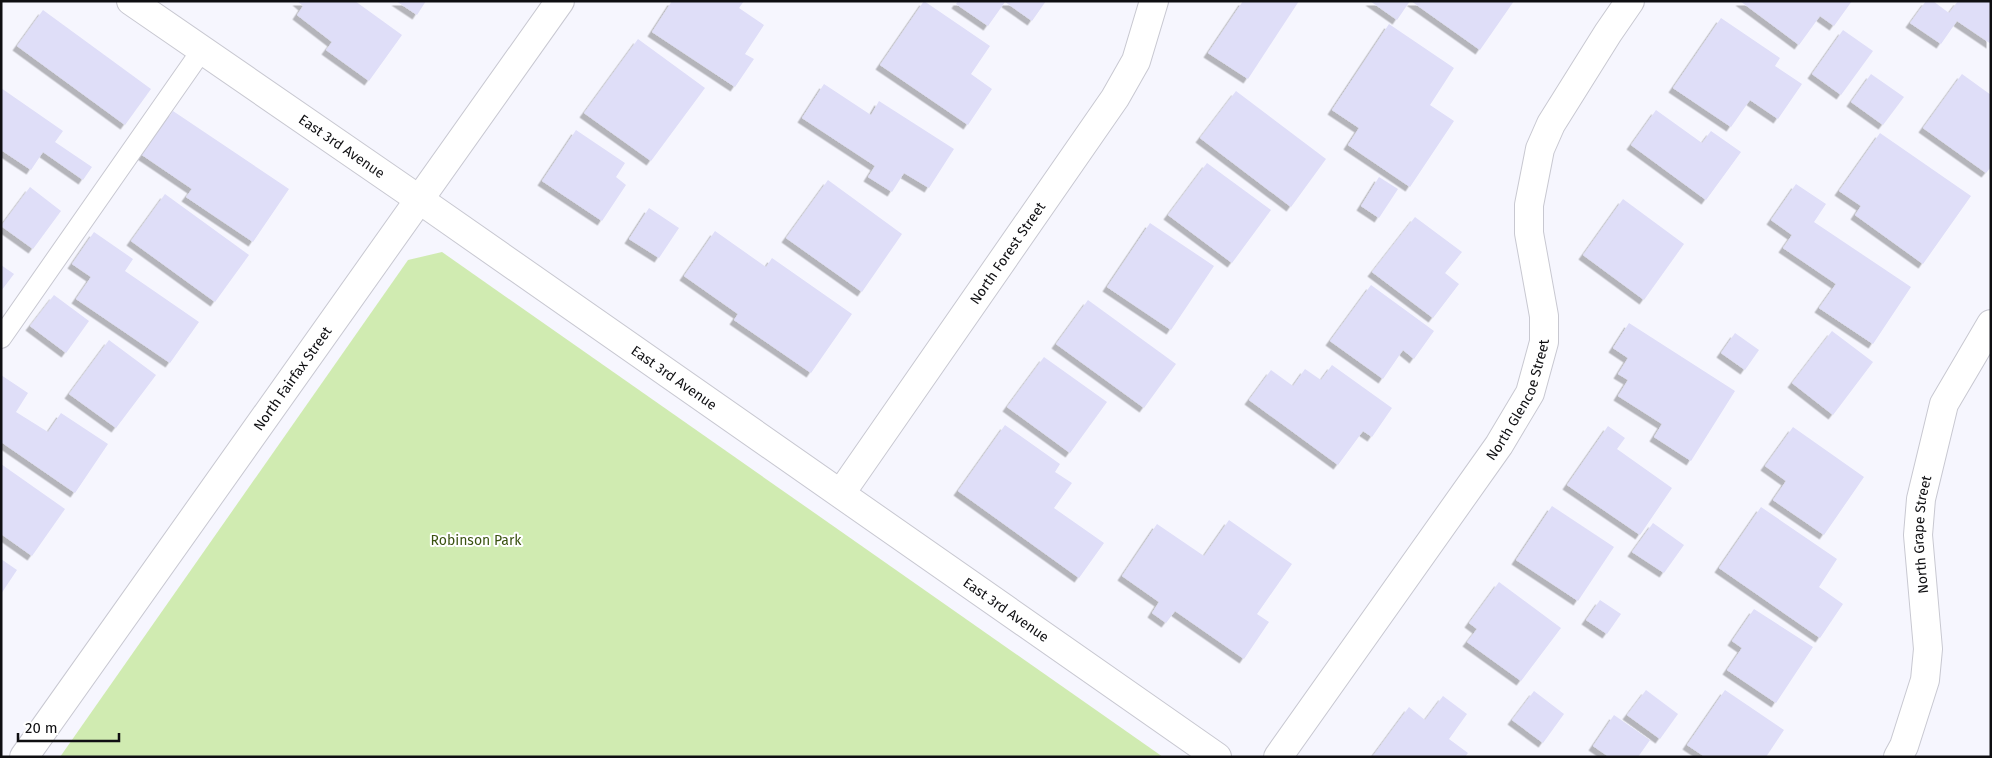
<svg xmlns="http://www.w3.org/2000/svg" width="1992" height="758" font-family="'Fira Sans',sans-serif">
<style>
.green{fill:#d0ebb1}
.building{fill:#dfdef8;filter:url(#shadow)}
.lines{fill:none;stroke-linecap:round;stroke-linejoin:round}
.service-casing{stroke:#c8c8d1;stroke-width:22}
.minor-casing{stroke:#c8c8d1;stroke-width:30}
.service{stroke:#fff;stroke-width:20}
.minor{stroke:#fff;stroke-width:28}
.labels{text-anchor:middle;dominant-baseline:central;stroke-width:4;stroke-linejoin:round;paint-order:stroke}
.street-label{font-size:14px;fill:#0f0f12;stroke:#fff}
.park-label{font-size:14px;fill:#3a5210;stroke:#fff}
</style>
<defs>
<filter id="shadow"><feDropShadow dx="-4.5" dy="4.5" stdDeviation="0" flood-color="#0004"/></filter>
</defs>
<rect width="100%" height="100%" fill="#f6f6fe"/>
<polygon class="green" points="442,252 1163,757 60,757 408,260"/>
<g class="building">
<polygon points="297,1 355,1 402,35 369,81 326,50 332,42 297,15 303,6"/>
<polygon points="396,1 426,1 417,15"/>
<polygon points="672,1 744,1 739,8 764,25 745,54 754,59 735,87 652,32"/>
<polygon points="924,1 990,46 971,74 992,89 968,125 880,65"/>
<polygon points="958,1 1046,1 1032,21 1005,2 988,26 956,4"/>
<polygon points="1243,1 1299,1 1248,79 1208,53"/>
<polygon points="1370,1 1410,1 1397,20"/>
<polygon points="1411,1 1514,1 1480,50"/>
<polygon points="1740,1 1852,1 1834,26 1820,16 1799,45"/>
<polygon points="1926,1 1933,1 1949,13 1958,1 1991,1 1991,44 1957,21 1941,44 1910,23"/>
<polygon points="43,10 151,89 125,125 17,46"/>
<polygon points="1721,18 1780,58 1775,66 1802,84 1778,119 1750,100 1731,127 1673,88"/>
<polygon points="1389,24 1454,68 1430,105 1454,121 1410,187 1348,145 1359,128 1332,110"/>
<polygon points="1843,30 1873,51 1841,95 1812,74"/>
<polygon points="638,39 705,88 651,161 584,113"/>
<polygon points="1871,74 1904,97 1883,125 1851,102"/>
<polygon points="1962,74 1991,95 1991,167 1986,173 1923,128"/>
<polygon points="824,84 871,115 879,101 954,149 929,188 904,173 892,192 868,177 875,166 802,118"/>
<polygon points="1,88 63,131 55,142 92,167 83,180 43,152 31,170 1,150"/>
<polygon points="1236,91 1326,159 1291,207 1200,138"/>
<polygon points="1656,110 1702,143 1711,131 1741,152 1706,200 1631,145"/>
<polygon points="173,111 289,189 253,242 186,197 192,189 142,155"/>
<polygon points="576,130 625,163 616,177 626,185 602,221 542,181"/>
<polygon points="1880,133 1971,196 1923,264 1855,215 1861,206 1839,191"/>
<polygon points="1207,163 1271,210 1232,263 1168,215"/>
<polygon points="1379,177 1398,189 1379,218 1361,206"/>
<polygon points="828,180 902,234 862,292 786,238"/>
<polygon points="1796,184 1826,204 1814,222 1911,287 1873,344 1819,308 1836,284 1783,248 1792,235 1771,220"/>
<polygon points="30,187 61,211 33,249 1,226"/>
<polygon points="165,194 249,255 215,302 131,241"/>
<polygon points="1623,199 1684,244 1644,300 1583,255"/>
<polygon points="649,208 679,228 659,258 629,239"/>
<polygon points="1415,217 1462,252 1445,273 1459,284 1433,318 1372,272"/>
<polygon points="1150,223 1214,266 1171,330 1107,287"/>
<polygon points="715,231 766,267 772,258 852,314 811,373 734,320 738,314 684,276"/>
<polygon points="94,232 133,259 125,271 199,322 170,363 76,299 91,277 72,264"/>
<polygon points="1,265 14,274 1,291"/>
<polygon points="1371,285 1434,331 1414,359 1403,350 1383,379 1330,341"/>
<polygon points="54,295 89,321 66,353 30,326"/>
<polygon points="1088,300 1176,364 1144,408 1056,344"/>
<polygon points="1629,323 1735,391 1691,461 1654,437 1662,424 1618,396 1628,380 1618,374 1628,358 1613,348"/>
<polygon points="1832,331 1873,362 1833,415 1792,383"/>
<polygon points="1735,333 1759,350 1745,370 1721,353"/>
<polygon points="109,340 156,375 116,428 69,394"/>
<polygon points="1044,357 1107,402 1070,453 1007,407"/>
<polygon points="1332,365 1392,408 1372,437 1363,431 1338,465 1249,400 1271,370 1293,386 1305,369 1321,380"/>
<polygon points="1,375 28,393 16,412 48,432 61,413 108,444 75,493 1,442"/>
<polygon points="1005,425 1060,464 1055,472 1072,483 1054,508 1104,543 1079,578 958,491"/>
<polygon points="1608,426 1625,438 1617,449 1672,488 1640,535 1567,485"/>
<polygon points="1793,427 1864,477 1824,535 1773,500 1786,481 1765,466"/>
<polygon points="1,464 65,509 32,556 1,534"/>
<polygon points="1552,506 1614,547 1578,601 1516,560"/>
<polygon points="1761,507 1837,559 1819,587 1843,604 1820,638 1719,568"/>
<polygon points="1229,520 1292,564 1257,614 1269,622 1244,659 1175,611 1166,623 1152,613 1159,602 1122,576 1157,524 1204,556"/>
<polygon points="1653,523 1684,545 1664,573 1632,552"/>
<polygon points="1,559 17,570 1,594"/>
<polygon points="1499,582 1561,628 1521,681 1467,642 1477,629 1469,623"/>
<polygon points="1600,600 1621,614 1607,634 1586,620"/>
<polygon points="1754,609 1813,647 1776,703 1727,670 1742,648 1732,641"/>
<polygon points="1646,690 1678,714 1660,739 1627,715"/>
<polygon points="1725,690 1784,730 1766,757 1705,757 1687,745"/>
<polygon points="1534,691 1564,714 1543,743 1512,720"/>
<polygon points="1443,696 1467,714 1449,739 1468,753 1465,757 1372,757 1409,707 1425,720"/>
<polygon points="1614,715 1650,740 1638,757 1609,757 1593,746"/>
</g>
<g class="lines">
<g class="service-casing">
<polyline id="service" points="1,338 202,50"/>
</g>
<g class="minor-casing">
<g id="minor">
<path id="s1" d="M 131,1 L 420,200 L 1217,757"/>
<path id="s2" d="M 841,493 L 1115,98 L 1136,61 L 1154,1"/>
<path id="s3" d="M 24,757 L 560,1"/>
<path id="s4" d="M 1278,757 L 1499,445 L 1530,393 L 1544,342 L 1544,316 L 1529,233 L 1529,205 L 1540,149 L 1551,124 L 1608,33 L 1630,1"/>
<path id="s5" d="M 1898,757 L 1904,746 L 1925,680 L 1928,649 L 1918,535 L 1921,499 L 1944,404 L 1991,324"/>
</g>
</g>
<use href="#service" class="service"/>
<use href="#minor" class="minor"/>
</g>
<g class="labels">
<g class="street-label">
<text stroke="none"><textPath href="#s1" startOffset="256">East 3rd Avenue</textPath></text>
<text stroke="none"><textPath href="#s2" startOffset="292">North Forest Street</textPath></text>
<text stroke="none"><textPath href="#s1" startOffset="661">East 3rd Avenue</textPath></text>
<text stroke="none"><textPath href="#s3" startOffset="464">North Fairfax Street</textPath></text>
<text stroke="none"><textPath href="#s4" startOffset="432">North Glencoe Street</textPath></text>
<text stroke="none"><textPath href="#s5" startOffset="228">North Grape Street</textPath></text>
<text stroke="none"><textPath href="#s1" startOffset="1066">East 3rd Avenue</textPath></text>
</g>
<g class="park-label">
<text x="476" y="540">Robinson Park</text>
</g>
</g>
<rect width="1992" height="758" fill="none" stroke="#0f0f12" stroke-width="5"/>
<path d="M18 733v8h101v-8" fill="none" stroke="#0f0f12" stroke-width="2.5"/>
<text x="25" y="733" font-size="15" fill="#0f0f12" stroke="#ffffff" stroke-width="4" paint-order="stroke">20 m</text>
</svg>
